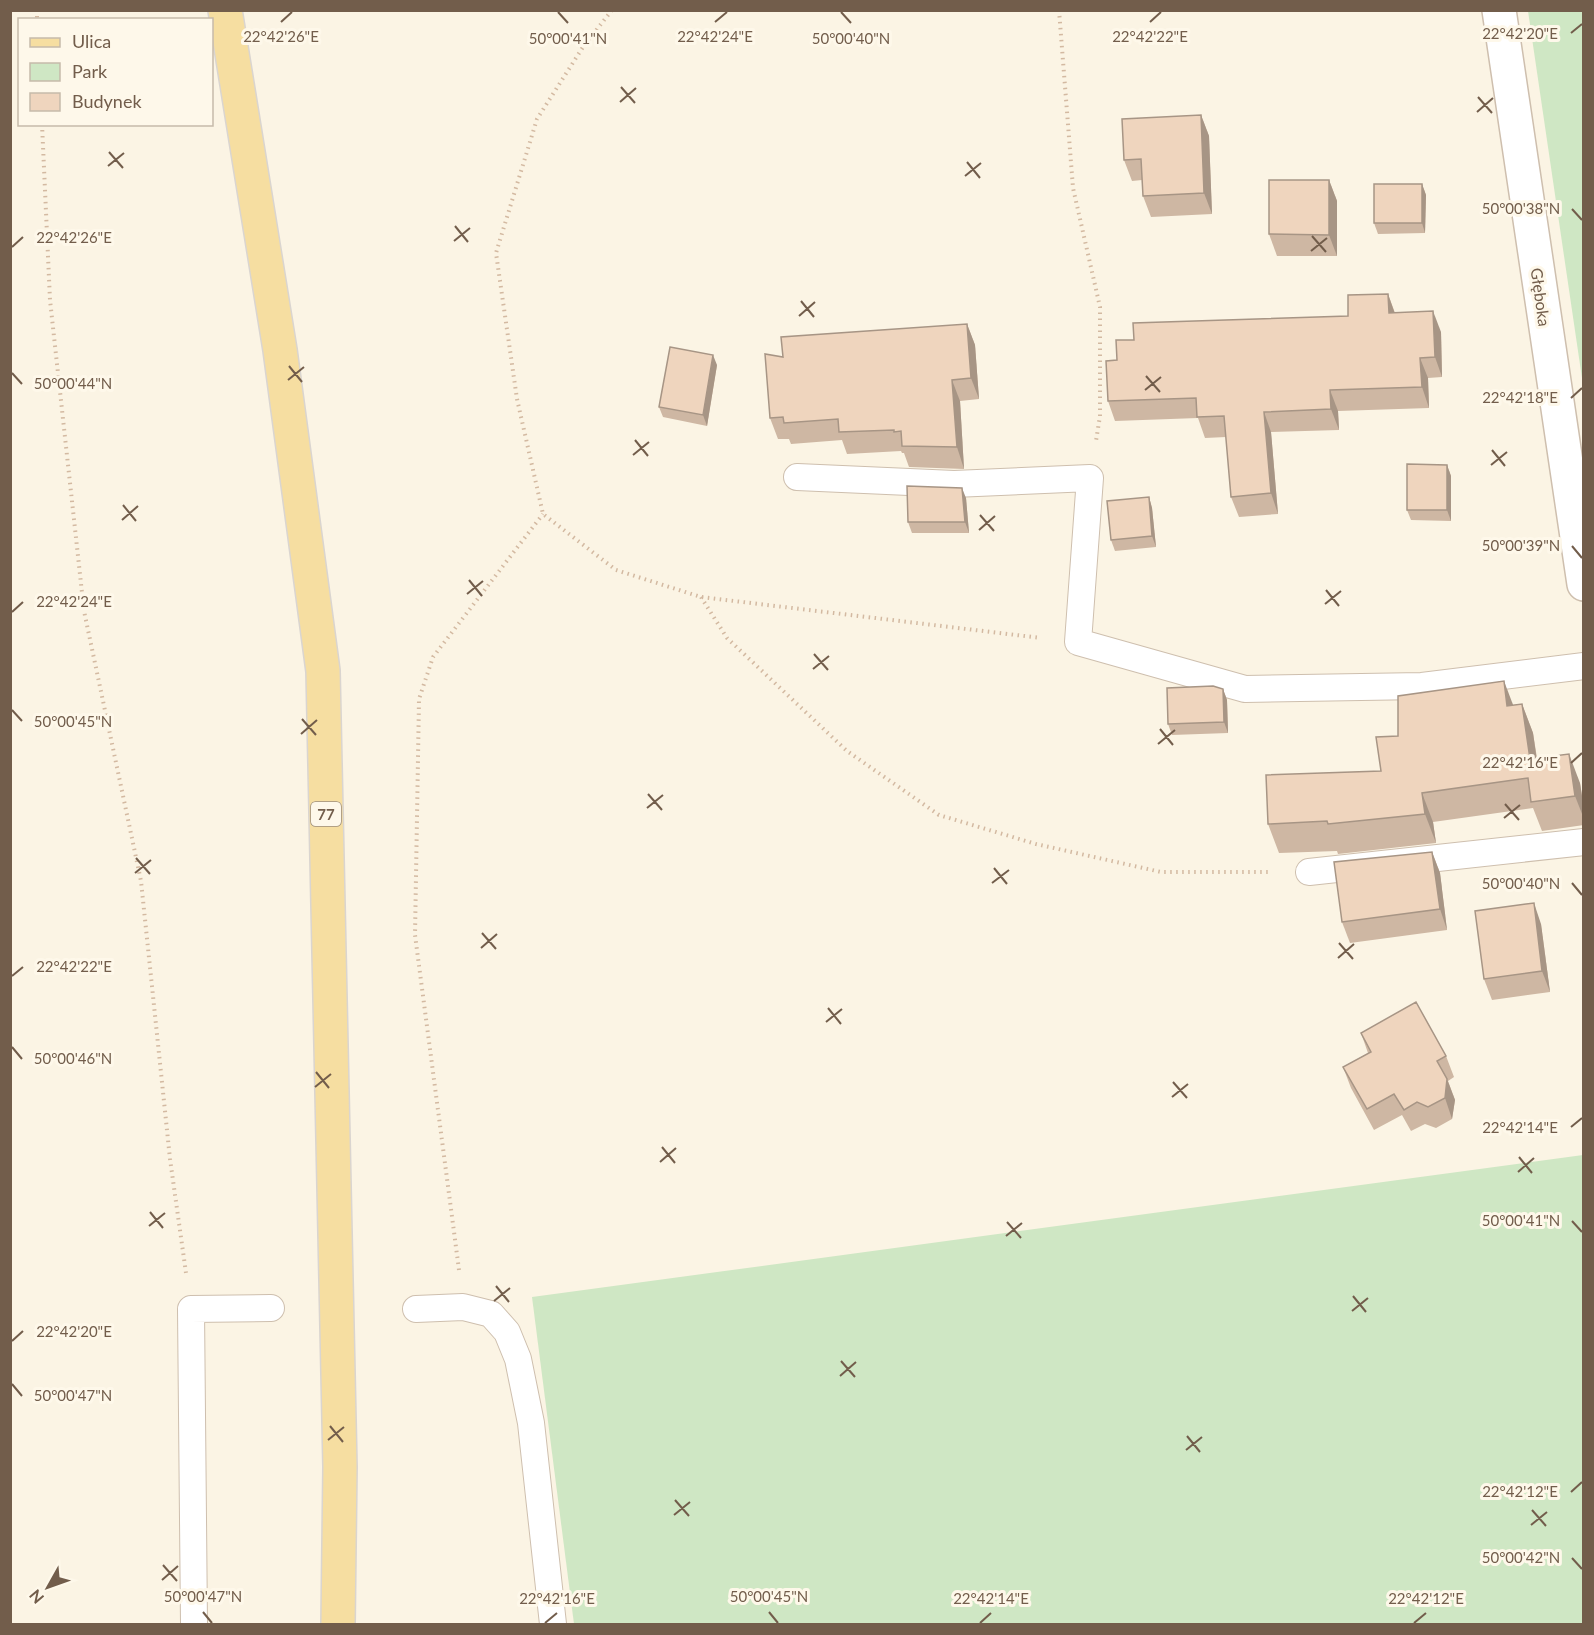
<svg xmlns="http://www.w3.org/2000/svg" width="1594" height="1635" font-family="Lato,sans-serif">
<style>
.green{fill:#cfe7c4}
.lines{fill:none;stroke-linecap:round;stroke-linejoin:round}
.lane-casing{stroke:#cebfae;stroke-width:28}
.street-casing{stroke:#cebfae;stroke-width:36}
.primary-casing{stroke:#dad5d0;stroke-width:36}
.path{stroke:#d3b9a1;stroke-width:4;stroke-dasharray:1.5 4.5;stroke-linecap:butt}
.lane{stroke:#fff;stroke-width:26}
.street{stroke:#fff;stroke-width:33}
.primary{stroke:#f6dea1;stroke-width:33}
.wall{fill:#ceb7a3}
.shaded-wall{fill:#a79585}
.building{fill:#efd5be;stroke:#a79585;stroke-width:1.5}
.ticks{fill:none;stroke:#725d4b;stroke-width:2}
.labels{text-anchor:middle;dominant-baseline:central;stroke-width:6;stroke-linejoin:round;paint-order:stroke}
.shield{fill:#fef8ea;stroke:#9c8c7b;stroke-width:1.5}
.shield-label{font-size:15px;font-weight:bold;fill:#725d4b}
.street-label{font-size:16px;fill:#725d4b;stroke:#fef8ea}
.ticks-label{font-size:15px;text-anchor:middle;fill:#725d4b;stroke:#fef8ea;stroke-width:6;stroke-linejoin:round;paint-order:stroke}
</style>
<rect width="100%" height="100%" fill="#fbf4e4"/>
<g class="green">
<polygon points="1528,11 1583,11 1583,385"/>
<polygon points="1583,1155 1583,1624 574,1624 532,1297"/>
</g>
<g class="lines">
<g class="lane-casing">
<g id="lane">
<polyline points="797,477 954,484 1090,478 1078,642 1245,689 1422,686 1584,666"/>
<polyline points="1309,872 1584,842"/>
<polyline points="416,1309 463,1307 491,1314 507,1332 518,1359 531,1423 553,1624"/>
<polyline points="194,1624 191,1309 271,1308"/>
</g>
</g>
<g class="street-casing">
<polyline id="street" points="1499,10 1584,584"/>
</g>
<g class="primary-casing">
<polyline id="primary" points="225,10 280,350 323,671 340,1467 338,1624"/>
</g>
<g class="path">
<polyline points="37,10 37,20"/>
<polyline points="612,10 583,47 537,119 496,253 517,399 543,514 616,570 701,597 1041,638"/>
<polyline points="1059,10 1073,188 1100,307 1100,416 1096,441"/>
<polyline points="42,124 50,300 84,611 141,881 170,1159 186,1273"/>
<polyline points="701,597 727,638 847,751 939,815 1036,844 1161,872 1272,872"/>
<polyline points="459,1270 415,935 419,699 433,657 543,514"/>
</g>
<use href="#lane" class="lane"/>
<use href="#street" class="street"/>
<use href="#primary" class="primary"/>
</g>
<g class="wall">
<polygon points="1201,115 1209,136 1212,214 1151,217 1143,196 1142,180 1132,181 1124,160"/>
<polygon points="1329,180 1337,201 1337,256 1277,256 1269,234"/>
<polygon points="1422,184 1426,195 1425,233 1378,234 1374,223"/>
<polygon points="1388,294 1395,313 1441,332 1442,377 1428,378 1429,408 1338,411 1339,430 1271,432 1278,514 1239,517 1231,497 1226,437 1205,438 1198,418 1115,421 1108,401 1117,360 1134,340 1348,316"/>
<polygon points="967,324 975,345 979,399 960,401 964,469 909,467 904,453 902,453 901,451 847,454 842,440 791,444 789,439 778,439 770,418 783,357"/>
<polygon points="717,365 707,426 663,417 659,407"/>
<polygon points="1447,465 1451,476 1451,521 1411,520 1407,510"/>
<polygon points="1149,497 1152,508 1156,547 1115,551 1111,540"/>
<polygon points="966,498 969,533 912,533 908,522"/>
<polygon points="1223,689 1227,700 1228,733 1172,735 1168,724"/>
<polygon points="1522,704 1533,733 1537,758 1580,783 1584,809 1584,825 1542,831 1533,808 1433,822 1436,843 1338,854 1337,851 1279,853 1268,824 1381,771 1398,736 1513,705"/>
<polygon points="1432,852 1440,873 1447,930 1350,943 1342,922"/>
<polygon points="1541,924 1550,992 1492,1000 1484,979"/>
<polygon points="1361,1033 1446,1056 1454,1077 1448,1081 1455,1100 1452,1119 1436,1128 1425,1124 1411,1131 1402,1115 1374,1130 1351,1088 1343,1067 1368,1053"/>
</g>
<g class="shaded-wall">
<polygon points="1201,115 1209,136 1212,214 1204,193"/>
<polygon points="1329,180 1337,201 1337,256 1329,235"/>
<polygon points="1422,184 1426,195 1425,233 1422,223"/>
<polygon points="1388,294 1395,314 1389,313"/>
<polygon points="1433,311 1441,332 1442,377 1435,357"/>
<polygon points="967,324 975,345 979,399 971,378"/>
<polygon points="713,355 717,365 707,426 703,415"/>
<polygon points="1420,358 1428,378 1429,408 1422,387"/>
<polygon points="952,380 960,401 964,469 957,447"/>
<polygon points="1330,390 1338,411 1339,430 1331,409"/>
<polygon points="1264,412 1271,432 1278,514 1271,493"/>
<polygon points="1447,465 1451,476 1451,521 1447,510"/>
<polygon points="962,488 966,498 969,533 965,522"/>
<polygon points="1149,497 1152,508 1156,547 1152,536"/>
<polygon points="1504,681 1515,710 1507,706"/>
<polygon points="1223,689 1227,700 1228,733 1224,722"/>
<polygon points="1522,704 1533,733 1541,789 1530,759"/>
<polygon points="1569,754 1580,783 1584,809 1584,819 1575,796"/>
<polygon points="1422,793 1433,822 1436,843 1425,814"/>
<polygon points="1432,852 1440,873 1447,930 1440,909"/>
<polygon points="1534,903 1541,924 1550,992 1542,971"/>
<polygon points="1447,1079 1455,1100 1452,1119 1445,1098"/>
</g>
<g class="building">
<polygon points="1201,115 1204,193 1143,196 1141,159 1124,160 1122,119"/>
<polygon points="1269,180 1329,180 1329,235 1269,234"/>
<rect x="1374" y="184" width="48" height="39"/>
<polygon points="1388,294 1389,313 1433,311 1435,357 1420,358 1422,387 1330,390 1331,409 1264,412 1271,493 1231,497 1224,416 1197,417 1196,398 1108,401 1106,361 1117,360 1116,340 1134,340 1133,323 1348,316 1348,295"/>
<polygon points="967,324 971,378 952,380 957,447 902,446 901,431 894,432 894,430 839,432 838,419 784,423 783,417 770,418 765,354 783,357 781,337"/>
<polygon points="670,347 713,355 703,415 659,407"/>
<polygon points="1407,464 1447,465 1447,510 1407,510"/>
<polygon points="907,486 962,488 965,522 908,522"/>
<polygon points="1149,497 1152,536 1111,540 1107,501"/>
<polygon points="1504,681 1507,706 1522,704 1530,759 1569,754 1575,796 1531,802 1528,778 1422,793 1425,814 1328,824 1327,821 1268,824 1266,775 1381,771 1376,737 1398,736 1398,696"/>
<polygon points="1213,686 1223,689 1224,722 1168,724 1167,688"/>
<polygon points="1432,852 1440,909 1342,922 1334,862"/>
<polygon points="1534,903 1542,971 1484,979 1475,911"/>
<polygon points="1416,1002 1446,1056 1437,1061 1447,1079 1445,1098 1428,1107 1417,1102 1404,1110 1394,1094 1367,1109 1343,1067 1371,1052 1361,1033"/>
</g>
<path class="ticks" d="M 558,12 L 568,23M 841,12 L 851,23M 281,22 L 292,12M 715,22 L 727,12M 1150,22 L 1161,12M 1571,33 L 1582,24M 621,87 L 635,103M 1478,97 L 1492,113M 620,102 L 636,88M 1477,112 L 1493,98M 109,152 L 123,168M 967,162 L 980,178M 108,166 L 124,153M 965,176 L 981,163M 1572,209 L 1582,220M 455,226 L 468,242M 1312,236 L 1326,252M 454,241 L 470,228M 12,247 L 23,237M 1311,251 L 1327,238M 801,301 L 814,317M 799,316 L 815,302M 289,366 L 302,382M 12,373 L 22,384M 1146,376 L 1160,392M 288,380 L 304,367M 1145,390 L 1161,377M 1571,398 L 1582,388M 635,440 L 648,456M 1492,450 L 1505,466M 633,455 L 649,442M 1491,465 L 1507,452M 123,505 L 136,521M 980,515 L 994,531M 122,520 L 138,506M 979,530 L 995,516M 1572,546 L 1582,558M 469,580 L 482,596M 1326,590 L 1339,606M 467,594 L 483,581M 1325,604 L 1341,591M 12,612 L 23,602M 814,654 L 828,670M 813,669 L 829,656M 12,710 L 22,721M 302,719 L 316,735M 1160,729 L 1173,745M 301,734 L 317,720M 1158,744 L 1175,730M 1571,763 L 1582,753M 648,794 L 662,810M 1505,804 L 1519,820M 647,808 L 663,795M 1504,818 L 1520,805M 136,858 L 150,874M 994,868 L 1007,884M 135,873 L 151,860M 992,883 L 1009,870M 1572,883 L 1582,895M 482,933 L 496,949M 1339,943 L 1353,959M 481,948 L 497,934M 1338,958 L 1354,944M 12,976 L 23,967M 828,1008 L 841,1024M 826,1022 L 842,1009M 12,1047 L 22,1059M 316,1072 L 329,1088M 1173,1082 L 1187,1098M 315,1087 L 331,1074M 1172,1097 L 1188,1084M 1571,1127 L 1582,1118M 662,1147 L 675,1163M 1519,1157 L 1532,1173M 660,1162 L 676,1148M 1518,1172 L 1534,1158M 150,1212 L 163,1228M 1572,1221 L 1582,1232M 1007,1222 L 1021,1238M 149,1226 L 165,1213M 1006,1236 L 1022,1223M 496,1286 L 509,1302M 1353,1296 L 1366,1312M 494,1301 L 510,1288M 1352,1311 L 1368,1298M 12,1341 L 23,1331M 841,1361 L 855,1377M 840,1376 L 856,1362M 12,1384 L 22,1396M 330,1426 L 343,1442M 1187,1436 L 1200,1452M 328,1440 L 344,1427M 1186,1450 L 1202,1437M 1571,1492 L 1582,1482M 675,1500 L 689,1516M 1532,1510 L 1546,1526M 674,1515 L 690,1502M 1531,1525 L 1547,1512M 1572,1558 L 1582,1569M 163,1565 L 177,1581M 162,1580 L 178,1566M 203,1612 L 212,1623M 769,1612 L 778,1623M 545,1623 L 557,1613M 980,1623 L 991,1613M 1414,1623 L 1426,1613"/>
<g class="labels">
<rect class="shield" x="311" y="802" width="30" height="24" rx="4.5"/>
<g class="shield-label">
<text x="326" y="814">77</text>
</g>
<g class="street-label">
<text transform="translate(1541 297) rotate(82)">Głęboka</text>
</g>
</g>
<g class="ticks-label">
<text x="1520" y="39">22°42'20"E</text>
<text x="281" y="42">22°42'26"E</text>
<text x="715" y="42">22°42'24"E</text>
<text x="1150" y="42">22°42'22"E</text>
<text x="568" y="44">50°00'41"N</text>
<text x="851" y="44">50°00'40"N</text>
<text x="1521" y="214">50°00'38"N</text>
<text x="74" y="243">22°42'26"E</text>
<text x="73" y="389">50°00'44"N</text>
<text x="1520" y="403">22°42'18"E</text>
<text x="1521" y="551">50°00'39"N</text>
<text x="74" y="607">22°42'24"E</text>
<text x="73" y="727">50°00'45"N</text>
<text x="1520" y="768">22°42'16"E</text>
<text x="1521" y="889">50°00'40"N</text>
<text x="74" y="972">22°42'22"E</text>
<text x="73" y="1064">50°00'46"N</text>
<text x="1520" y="1133">22°42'14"E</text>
<text x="1521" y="1226">50°00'41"N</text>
<text x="74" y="1337">22°42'20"E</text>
<text x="73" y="1401">50°00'47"N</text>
<text x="1520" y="1497">22°42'12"E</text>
<text x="1521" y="1563">50°00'42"N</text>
<text x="203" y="1602">50°00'47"N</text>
<text x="769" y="1602">50°00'45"N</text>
<text x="557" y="1604">22°42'16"E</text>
<text x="991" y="1604">22°42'14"E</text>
<text x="1426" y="1604">22°42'12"E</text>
</g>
<rect width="1594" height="1635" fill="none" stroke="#725d4b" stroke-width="24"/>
<rect x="18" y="18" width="195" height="108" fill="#fef8ea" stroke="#c6baaa" stroke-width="1.5"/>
<rect x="30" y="38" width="30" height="9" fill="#f6dea1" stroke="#c6baaa" stroke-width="1.5"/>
<text x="72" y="48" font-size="18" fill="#725d4b">Ulica</text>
<rect x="30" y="63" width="30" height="18" fill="#cfe7c4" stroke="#c6baaa" stroke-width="1.5"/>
<text x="72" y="78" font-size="18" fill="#725d4b">Park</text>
<rect x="30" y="93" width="30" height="18" fill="#efd5be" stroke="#c6baaa" stroke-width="1.5"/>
<text x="72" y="108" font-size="18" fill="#725d4b">Budynek</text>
<g transform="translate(48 1587) rotate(230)" stroke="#fef8ea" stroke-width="4.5" paint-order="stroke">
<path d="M0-4.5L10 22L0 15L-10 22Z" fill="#725d4b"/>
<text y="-9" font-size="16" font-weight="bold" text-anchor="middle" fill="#725d4b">N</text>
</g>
</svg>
